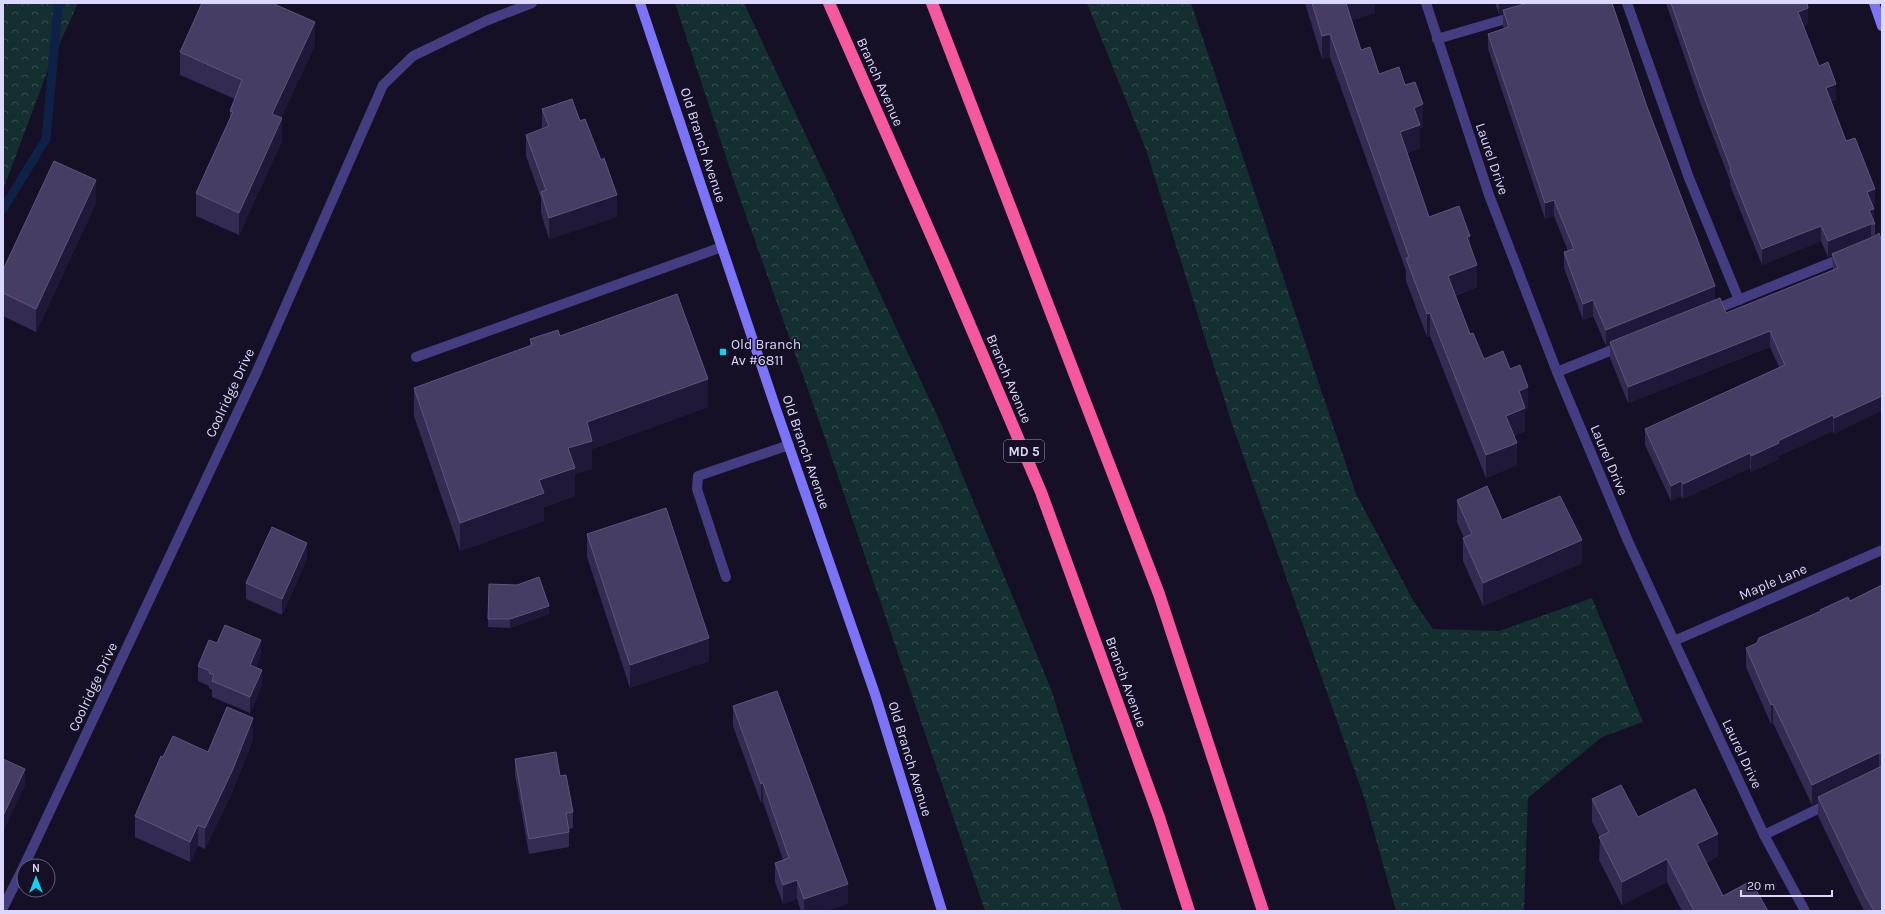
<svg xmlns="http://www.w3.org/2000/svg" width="1885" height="914" font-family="Karla,sans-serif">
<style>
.forest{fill:url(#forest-crowns)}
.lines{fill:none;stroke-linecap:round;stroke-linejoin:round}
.stream{stroke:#0f2146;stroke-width:9}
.lane{stroke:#433e82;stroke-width:10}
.street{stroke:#433e82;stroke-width:10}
.secondary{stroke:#7b73f8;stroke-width:10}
.highway{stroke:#f6589e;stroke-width:12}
.wall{fill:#342a52}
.shaded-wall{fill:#201838}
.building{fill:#463d64;stroke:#5d557c}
.poi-dot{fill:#0dd3f3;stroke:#151025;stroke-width:1.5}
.labels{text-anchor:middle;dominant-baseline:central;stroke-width:3;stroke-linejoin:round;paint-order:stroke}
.shield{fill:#151025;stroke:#a09bbc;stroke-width:1}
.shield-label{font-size:13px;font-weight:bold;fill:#dcd7fd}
.street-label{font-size:14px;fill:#dcd7fd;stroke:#151025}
.poi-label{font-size:14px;fill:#dcd7fd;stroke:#151025;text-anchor:start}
</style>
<defs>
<pattern id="forest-crowns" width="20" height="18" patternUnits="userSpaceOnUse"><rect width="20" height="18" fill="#142f2f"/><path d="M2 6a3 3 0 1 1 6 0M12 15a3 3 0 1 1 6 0" fill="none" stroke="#364c4e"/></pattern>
</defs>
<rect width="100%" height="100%" fill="#151025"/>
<g class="forest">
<polygon points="3,3 78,3 49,67 3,190"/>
<polygon points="675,3 744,3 942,426 1051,689 1122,911 985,911 824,435 738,193"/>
<polygon points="1087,3 1191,3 1356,494 1414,602 1433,629 1499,631 1592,598 1643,722 1602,737 1528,798 1524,911 1396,911 1365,800 1233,427 1146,150"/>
</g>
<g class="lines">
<polyline class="stream" points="3,209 46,139 58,8 61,3"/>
<g class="lane">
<polyline points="1627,3 1689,178 1739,300"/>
<polyline points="1437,39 1516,16"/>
<polyline points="1711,311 1845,257"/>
<polyline points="416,357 722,247"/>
<polyline points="1557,372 1622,346"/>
<polyline points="726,577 697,489 698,476 789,445"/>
<polyline points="1764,835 1830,803"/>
</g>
<g class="street">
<polyline points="1426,3 1489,195 1557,372 1628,541 1674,641 1764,835 1805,911"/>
<polyline points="1674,641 1882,550"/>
<polyline points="24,866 257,371 383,85 413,56 488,20 532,3"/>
<polyline points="3,908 24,866"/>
</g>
<g class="secondary">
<polyline points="640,3 776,409 875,694 942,911"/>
<polyline points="1874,3 1882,26"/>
</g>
<g class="highway">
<polyline points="829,3 943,262 1041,492 1159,817 1189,911"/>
<polyline points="932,3 1159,594 1263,911"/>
</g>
</g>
<g class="wall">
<polygon points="1305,3 1375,3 1375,13 1352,20 1361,50 1379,74 1405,85 1423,127 1420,128 1420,148 1407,153 1429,217 1470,243 1477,287 1455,296 1470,334 1484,359 1510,369 1528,409 1525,411 1525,431 1514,436 1517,465 1486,478 1430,336 1427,337 1406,281 1406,271 1330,57 1322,59"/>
<polygon points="1495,3 1612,3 1646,104 1715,300 1726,313 1833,270 1832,255 1828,257 1821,241 1762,265 1730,185 1730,181 1700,102 1666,3 1807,3 1808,24 1803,26 1819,66 1836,100 1831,102 1846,141 1875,205 1873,206 1874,222 1875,224 1875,237 1834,434 1833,431 1779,456 1779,459 1751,472 1750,468 1683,499 1681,496 1671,501 1645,445 1645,429 1779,367 1770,347 1628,403 1610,358 1610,344 1606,346 1593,316 1583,320 1564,268 1564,252 1568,251 1554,216 1545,219 1488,49 1488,34 1504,28 1503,26 1503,13 1499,14"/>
<polygon points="315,45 281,118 282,141 239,235 196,216 196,193 230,118 230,111 235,99 180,75 180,52"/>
<polygon points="542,109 580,121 617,217 549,239 541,213 541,198 526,156 526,135 542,129"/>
<polygon points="96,203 36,332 3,316 3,270"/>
<polygon points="560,336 708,407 592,449 592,469 575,474 575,496 544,507 544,521 460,551 414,416 414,388 530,346 530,339"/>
<polygon points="1457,500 1502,520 1582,563 1483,606 1463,561 1463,538 1464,538 1457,522"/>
<polygon points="587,534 709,661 630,688 587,557"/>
<polygon points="307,559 282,615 246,599 246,583"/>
<polygon points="1882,585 1882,911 1864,911 1818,816 1818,802 1812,805 1773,723 1771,724 1746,667 1746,648 1757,643 1820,611 1820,610 1850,601"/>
<polygon points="549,614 510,628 488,627 488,619"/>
<polygon points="217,643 261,656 256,667 262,685 250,713 212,697 212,690 209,688 209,686 198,681 198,666"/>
<polygon points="733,706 848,903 826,911 801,911 797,899 783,904 775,882 775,863 783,860 763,802 761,803 733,726"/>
<polygon points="253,739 233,790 205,849 198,846 190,862 135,837 135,816 163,757 208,752"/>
<polygon points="515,759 560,776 573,812 573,828 569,829 569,847 529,854 515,775"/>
<polygon points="1592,799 1638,817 1718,856 1706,863 1723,896 1768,911 1682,911 1667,882 1622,905 1599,860 1600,837 1592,822"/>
</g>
<g class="shaded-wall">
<polygon points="1345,3 1375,3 1375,13 1345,23"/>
<polygon points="1499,3 1535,3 1503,10 1503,13 1499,14"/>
<polygon points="1808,8 1808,24 1798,27 1798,12"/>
<polygon points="315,22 315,45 272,137 272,114"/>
<polygon points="1330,34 1330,57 1322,59 1322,36"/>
<polygon points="1836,84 1836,100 1826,104 1826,88"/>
<polygon points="1423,104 1423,127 1420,128 1420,148 1400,155 1400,132 1414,108"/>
<polygon points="282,118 282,141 239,235 239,213"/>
<polygon points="96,180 96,203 36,332 36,309"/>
<polygon points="1875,189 1875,205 1867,208 1867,192"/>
<polygon points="617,195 617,217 549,239 549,218"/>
<polygon points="1554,200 1554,216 1545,219 1545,203"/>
<polygon points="1874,209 1874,224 1871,224 1871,240 1832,254 1832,255 1828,257 1828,241 1869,210"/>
<polygon points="1821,226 1821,241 1762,265 1762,249"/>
<polygon points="1470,236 1470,259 1467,237"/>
<polygon points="1477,265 1477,287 1448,298 1448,276"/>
<polygon points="1715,286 1715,302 1610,342 1610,344 1606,346 1606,330"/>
<polygon points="1593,300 1593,316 1583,320 1583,304"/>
<polygon points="1430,313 1430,336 1427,337 1427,314"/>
<polygon points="1770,331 1770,347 1628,403 1628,387"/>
<polygon points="708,379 708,407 592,449 592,469 575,474 575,496 544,507 544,521 460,551 460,523 539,480 568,448 587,422"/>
<polygon points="1528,387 1528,409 1525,411 1525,431 1506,439 1506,416 1519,391"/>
<polygon points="1882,396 1882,411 1834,434 1834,418"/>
<polygon points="1833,415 1833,431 1779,456 1779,459 1751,472 1751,456 1778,441"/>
<polygon points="1517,443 1517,465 1486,478 1486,455"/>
<polygon points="1750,453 1750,468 1683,499 1683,484"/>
<polygon points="1681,481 1681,496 1671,501 1671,486"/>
<polygon points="1582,540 1582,563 1483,606 1483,583"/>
<polygon points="307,543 307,559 282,615 282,599"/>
<polygon points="549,606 549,614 510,628 510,619"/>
<polygon points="709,638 709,661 630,688 630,665"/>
<polygon points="261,640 261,656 250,680 250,665"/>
<polygon points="262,670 262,685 250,713 250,697"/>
<polygon points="1773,704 1773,723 1771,724 1771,705"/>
<polygon points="253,718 253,739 233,790 205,849 205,828"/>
<polygon points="1879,753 1879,772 1818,797 1818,802 1812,805 1812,785"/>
<polygon points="25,769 25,785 3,832 3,816"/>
<polygon points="763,783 763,802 761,803 761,784"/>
<polygon points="198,825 198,846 190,862 190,842"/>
<polygon points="1718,834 1718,856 1697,867 1697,844"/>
<polygon points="1667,859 1667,882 1622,905 1622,882"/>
<polygon points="797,880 797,899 783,904 783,885"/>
<polygon points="848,884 848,903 826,911 804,911 804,899"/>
</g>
<g class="building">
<polygon points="202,3 272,3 315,22 272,114 282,118 239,213 196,193 233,112 230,111 242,80 180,52"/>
<polygon points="1312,3 1346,3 1361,50 1370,47 1379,74 1399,67 1405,85 1415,82 1423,104 1414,108 1420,125 1400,132 1429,217 1459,206 1470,236 1467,237 1477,265 1448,276 1470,334 1473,333 1484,359 1503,351 1510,369 1520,365 1528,387 1519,391 1525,408 1506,416 1517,443 1486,455 1430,313 1427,314 1406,258 1409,257 1330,34 1322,36"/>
<polygon points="1528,3 1612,3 1646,104 1715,286 1606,330 1593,300 1583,304 1564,252 1574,249 1554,200 1545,203 1488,34 1509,27 1503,10"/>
<polygon points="1671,3 1807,3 1808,8 1798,12 1819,66 1828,62 1836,84 1826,88 1846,141 1855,138 1875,189 1867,192 1874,209 1869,210 1875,224 1871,224 1828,241 1821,226 1762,249 1730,170 1731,169 1700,86"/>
<polygon points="572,99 580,121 585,119 601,160 604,158 617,195 549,218 541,192 546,190 526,135 549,126 542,109"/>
<polygon points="54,161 96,180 36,309 3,293 3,270"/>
<polygon points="1879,233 1882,242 1882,396 1834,418 1833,415 1778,441 1779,443 1751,456 1750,453 1683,484 1681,481 1671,486 1645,429 1785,365 1770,331 1628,387 1610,342 1720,298 1726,313 1838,268 1832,254 1875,236"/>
<polygon points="677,294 708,379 587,422 592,441 568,448 575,468 539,480 544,493 460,523 414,388 532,345 530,339 558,330 560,336"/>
<polygon points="1487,486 1502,520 1560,496 1582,540 1483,583 1463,538 1472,534 1457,500"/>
<polygon points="666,508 709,638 630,665 587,534"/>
<polygon points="272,527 307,543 282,599 246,583"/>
<polygon points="539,577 549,606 510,619 488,619 489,584 517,585"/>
<polygon points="1882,585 1882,753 1879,753 1812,785 1773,704 1771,705 1746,648 1757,643 1759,638 1821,611 1820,610 1848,597 1850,601"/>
<polygon points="225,625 261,640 250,665 262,670 250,697 212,681 214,675 209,673 210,671 198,666 209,640 217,643"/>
<polygon points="777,691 848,884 804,899 797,880 783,885 775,863 789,858 763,783 761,784 733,706"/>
<polygon points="227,707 253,718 233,769 205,828 198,825 190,842 135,816 161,756 163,757 173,736 208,752"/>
<polygon points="556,752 560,776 566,775 573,812 566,813 569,832 529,839 515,759"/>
<polygon points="3,759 25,769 3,816"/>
<polygon points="1882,766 1882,911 1874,911 1865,895 1818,797"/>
<polygon points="1621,785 1638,817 1695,789 1718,834 1697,844 1723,896 1751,881 1768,911 1694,911 1667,859 1622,882 1599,837 1609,832 1592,799"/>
</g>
<rect class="poi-dot" x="719" y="348" width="8" height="8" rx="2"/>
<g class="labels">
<rect class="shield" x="1004" y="440" width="40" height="22" rx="3"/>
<g class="shield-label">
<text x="1024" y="451">MD 5</text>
</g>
<g class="street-label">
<text transform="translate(880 82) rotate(66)">Branch Avenue</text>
<text transform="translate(703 145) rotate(72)">Old Branch Avenue</text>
<text transform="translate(1492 159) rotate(71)">Laurel Drive</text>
<text transform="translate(1009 379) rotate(67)">Branch Avenue</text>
<text transform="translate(230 393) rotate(-65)">Coolridge Drive</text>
<text transform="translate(806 452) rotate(71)">Old Branch Avenue</text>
<text transform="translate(1609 460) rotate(67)">Laurel Drive</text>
<text transform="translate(1773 582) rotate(-23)">Maple Lane</text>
<text transform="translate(1126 682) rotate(70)">Branch Avenue</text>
<text transform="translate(93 687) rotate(-65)">Coolridge Drive</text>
<text transform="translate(1742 754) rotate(65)">Laurel Drive</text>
<text transform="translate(910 759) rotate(73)">Old Branch Avenue</text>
</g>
<g class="poi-label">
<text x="731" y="344">Old Branch<tspan x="731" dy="16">Av #6811</tspan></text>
</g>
</g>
<rect width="1885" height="914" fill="none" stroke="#dcd7fd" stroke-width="8"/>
<g transform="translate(36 878)"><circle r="19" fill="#151025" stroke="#65607b"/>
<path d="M0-3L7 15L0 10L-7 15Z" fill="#0dd3f3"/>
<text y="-6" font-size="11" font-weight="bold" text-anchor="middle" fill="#dcd7fd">N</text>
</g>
<path d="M1741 890v6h91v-6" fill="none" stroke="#dcd7fd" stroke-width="2"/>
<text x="1747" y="890" font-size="12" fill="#dcd7fd" stroke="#151025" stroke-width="3" paint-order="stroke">20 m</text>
</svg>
